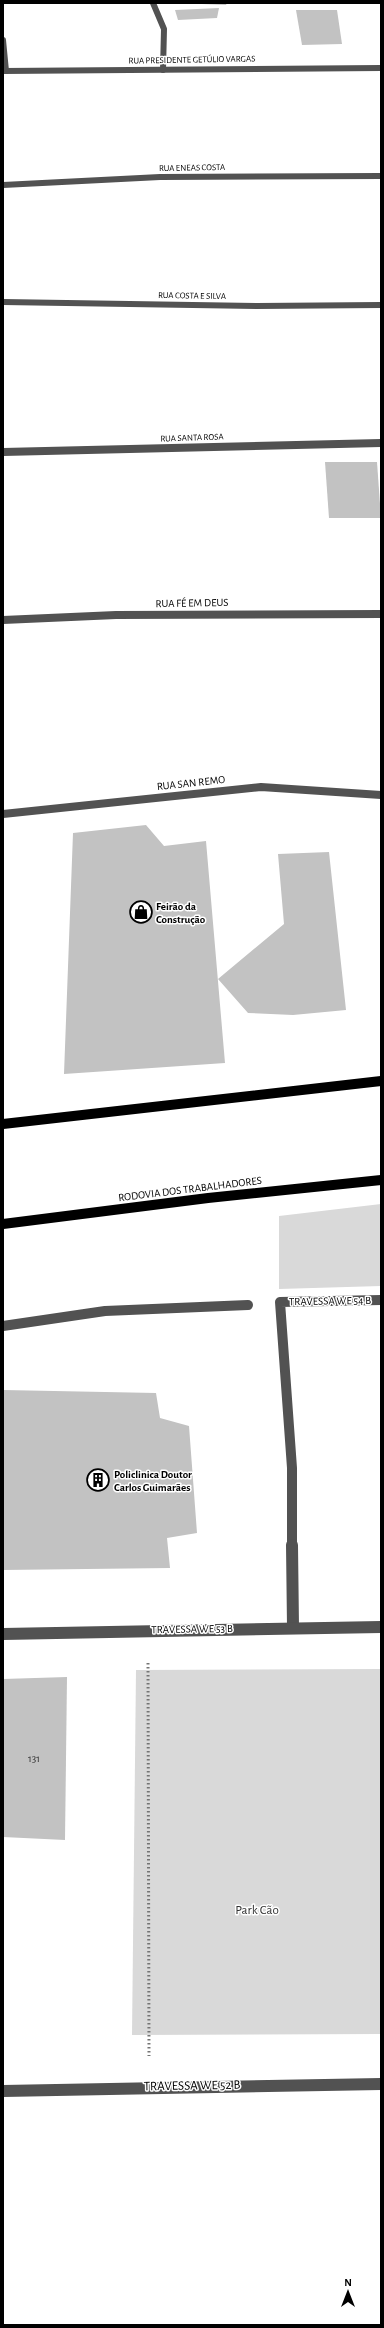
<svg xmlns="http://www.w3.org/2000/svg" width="384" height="2328" font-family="'Alegreya Sans',sans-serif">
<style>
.green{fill:#d9d9d9}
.building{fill:#c2c2c2}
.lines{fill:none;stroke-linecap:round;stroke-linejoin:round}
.path{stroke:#747474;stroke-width:3;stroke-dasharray:1.5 2.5;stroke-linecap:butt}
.minor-far3{stroke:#525252;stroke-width:6}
.minor-far2{stroke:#525252;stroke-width:8}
.minor-far1{stroke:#525252;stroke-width:10}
.minor{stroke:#525252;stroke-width:12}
.major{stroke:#000;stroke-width:10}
.labels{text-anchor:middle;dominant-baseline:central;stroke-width:3;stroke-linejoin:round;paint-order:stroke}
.far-street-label{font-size:9px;fill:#000;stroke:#fff}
.street-label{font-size:11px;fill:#000;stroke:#fff}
.poi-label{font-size:11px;font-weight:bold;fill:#000;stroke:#fff;text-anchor:start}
.near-number-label{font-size:11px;fill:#303030}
.near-park-label{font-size:13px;fill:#303030;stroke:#fff}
.near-street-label{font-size:13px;fill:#000;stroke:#fff}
</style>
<rect width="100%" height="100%" fill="#fff"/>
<g class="green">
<polygon points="381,1204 381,1286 279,1289 279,1216"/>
<polygon points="381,1669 381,2034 132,2035 136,1670"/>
</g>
<g class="building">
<polygon points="177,3 227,3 226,5"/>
<polygon points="219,8 217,18 178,20 175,10"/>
<polygon points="296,10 337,10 342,44 302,45"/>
<polygon points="325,462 377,462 381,518 329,518"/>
<polygon points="146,825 164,846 206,841 225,1063 64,1074 73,833"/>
<polygon points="329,852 346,1010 293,1015 248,1013 218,979 284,924 278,854"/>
<polygon points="3,1390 156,1393 160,1418 189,1426 197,1533 167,1538 170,1568 3,1570"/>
<polygon points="67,1677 65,1840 3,1837 3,1679"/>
</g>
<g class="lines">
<polyline class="path" points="148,1663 149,2056"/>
<g class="minor-far3">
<polyline points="153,3 164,29 163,70"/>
<polyline points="3,40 6,71"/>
<polyline points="3,71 381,68"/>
<polyline points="3,185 160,177 381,176"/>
<polyline points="3,302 257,306 381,305"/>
</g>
<g class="minor-far2">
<polyline points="3,452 381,443"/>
<polyline points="3,620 116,615 381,614"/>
<polyline points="3,814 261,787 381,795"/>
</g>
<g class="minor-far1">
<polyline points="3,1326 105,1311 248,1305"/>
<polyline points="292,1546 292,1468 280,1302 381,1300"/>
</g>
<g class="minor">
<polyline points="292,1545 293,1627"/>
<polyline points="3,1634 381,1627"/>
<polyline points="3,2091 381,2084"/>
</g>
<g class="major">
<polyline points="3,1124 381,1081"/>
<polyline points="3,1224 208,1198 381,1180"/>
</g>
</g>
<defs>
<g id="shop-ring" transform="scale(1.15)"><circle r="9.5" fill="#fff" stroke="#000" stroke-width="1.5"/><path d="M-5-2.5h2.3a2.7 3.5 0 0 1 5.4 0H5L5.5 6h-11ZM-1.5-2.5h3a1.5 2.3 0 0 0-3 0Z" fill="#000"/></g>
<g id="building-ring" transform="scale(1.15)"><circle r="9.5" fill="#fff" stroke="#000" stroke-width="1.5"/><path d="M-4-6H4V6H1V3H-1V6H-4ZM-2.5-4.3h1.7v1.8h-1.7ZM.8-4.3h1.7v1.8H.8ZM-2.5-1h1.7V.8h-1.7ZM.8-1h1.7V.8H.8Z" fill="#000"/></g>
</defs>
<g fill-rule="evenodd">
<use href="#shop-ring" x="141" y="912"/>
<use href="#building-ring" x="98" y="1480"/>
</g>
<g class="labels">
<g class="far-street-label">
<text transform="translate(192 60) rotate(-1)">RUA PRESIDENTE GETÚLIO VARGAS</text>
<text transform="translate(192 168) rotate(-1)">RUA ENEAS COSTA</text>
<text transform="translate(192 296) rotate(1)">RUA COSTA E SILVA</text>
<text transform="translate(192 438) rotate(-2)">RUA SANTA ROSA</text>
</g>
<g class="street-label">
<text transform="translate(192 603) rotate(-1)">RUA FÉ EM DEUS</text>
<text transform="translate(191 783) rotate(-6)">RUA SAN REMO</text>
<text transform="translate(190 1189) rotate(-7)">RODOVIA DOS TRABALHADORES</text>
<text transform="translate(330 1301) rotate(-1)">TRAVESSA WE 54 B</text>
<text transform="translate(192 1629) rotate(-1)">TRAVESSA WE 53 B</text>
</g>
<g class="poi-label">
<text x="156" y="906">Feirão da<tspan x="156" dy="13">Construção</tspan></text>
<text x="114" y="1474">Policlinica Doutor<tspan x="114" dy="13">Carlos Guimarães</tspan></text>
</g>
<g class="near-number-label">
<text x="34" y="1758">131</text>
</g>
<g class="near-park-label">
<text x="257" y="1910">Park Cão</text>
</g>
<g class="near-street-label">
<text transform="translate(192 2086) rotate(-1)">TRAVESSA WE 52 B</text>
</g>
</g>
<rect width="384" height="2328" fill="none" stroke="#000000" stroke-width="8"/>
<g transform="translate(348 2292)" stroke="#ffffff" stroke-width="3" paint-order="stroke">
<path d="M0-3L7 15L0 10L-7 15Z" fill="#000000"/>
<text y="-6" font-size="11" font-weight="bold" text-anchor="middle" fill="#000000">N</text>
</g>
</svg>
